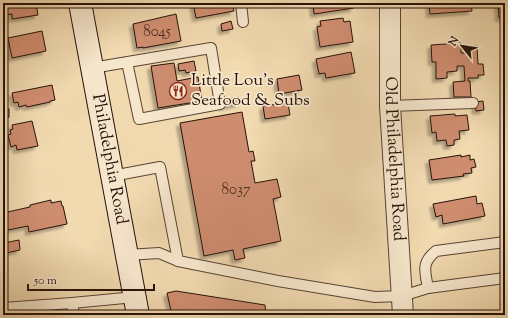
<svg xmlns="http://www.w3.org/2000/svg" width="508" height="318" font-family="'Sorts Mill Goudy',serif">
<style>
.building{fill:#cf8d6f;stroke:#26120a;filter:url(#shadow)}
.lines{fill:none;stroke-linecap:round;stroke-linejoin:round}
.service-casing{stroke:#594434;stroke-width:12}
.minor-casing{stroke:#594434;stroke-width:22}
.secondary-casing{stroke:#26120a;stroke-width:24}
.service{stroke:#f6e6cc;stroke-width:10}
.minor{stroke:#f6e6cc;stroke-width:20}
.secondary{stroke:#f6e6cc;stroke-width:22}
.labels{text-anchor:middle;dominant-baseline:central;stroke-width:3.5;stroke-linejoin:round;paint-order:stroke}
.number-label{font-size:15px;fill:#503123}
.poi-label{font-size:17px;fill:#26120a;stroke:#f6e6cc;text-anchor:start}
.street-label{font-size:17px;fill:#26120a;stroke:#f6e6cc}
</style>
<defs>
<filter id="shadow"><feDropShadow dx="-3.5" dy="3.5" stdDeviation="1" flood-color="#0004"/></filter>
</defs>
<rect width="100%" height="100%" fill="#f1d9b0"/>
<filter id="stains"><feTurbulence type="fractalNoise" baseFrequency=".005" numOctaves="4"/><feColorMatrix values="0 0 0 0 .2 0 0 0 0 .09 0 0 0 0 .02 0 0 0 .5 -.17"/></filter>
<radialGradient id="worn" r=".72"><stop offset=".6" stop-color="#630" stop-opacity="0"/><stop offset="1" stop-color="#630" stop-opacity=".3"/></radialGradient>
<g class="building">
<polygon points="8,3 33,3 33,5 36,4 38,15 12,19 12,14 6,15 5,7 9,7"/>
<polygon points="193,3 232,3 234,11 196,18"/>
<polygon points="313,3 353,3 354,8 314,14"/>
<polygon points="429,3 471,3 472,11 430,14"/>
<polygon points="498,3 505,3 505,18 499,18"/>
<polygon points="176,14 181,41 143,48 143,47 137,48 133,24"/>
<polygon points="343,18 344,22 350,21 353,42 320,47 317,27 321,26 320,21"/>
<polygon points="231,21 233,29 222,31 221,24"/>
<polygon points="42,31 46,51 12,58 8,38"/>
<polygon points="461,43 461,53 465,53 464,47 477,46 478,64 483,64 484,75 478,75 478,78 468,78 468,81 470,81 471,97 454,97 453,82 465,81 464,66 457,66 457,71 447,72 447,78 436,79 436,62 432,62 431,45"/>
<polygon points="351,52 355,73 326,78 325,73 319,74 316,59"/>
<polygon points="194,61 196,71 186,73 185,70 179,71 178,64"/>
<polygon points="174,63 177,81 198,77 202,101 158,108 151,66"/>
<polygon points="299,75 302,90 279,94 277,79"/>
<polygon points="52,85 55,100 50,101 50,102 27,107 26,105 19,107 18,102 14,103 12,93"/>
<polygon points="239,97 240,103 223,107 222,100"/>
<polygon points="483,101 484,110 476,111 475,102"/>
<polygon points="288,103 290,115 265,119 263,106"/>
<rect x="3" y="109" width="6" height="8"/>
<polygon points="242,112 249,152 253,151 255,161 251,161 255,183 277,179 281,197 273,199 281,241 243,249 245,258 235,260 233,250 204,256 180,123"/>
<polygon points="455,114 455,116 467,115 469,130 459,131 460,139 454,140 454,145 447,146 446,140 437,141 436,132 432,133 430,116"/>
<polygon points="32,121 38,146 17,150 16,145 11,147 8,135 11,134 10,130 13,129 12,125"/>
<polygon points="461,155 461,157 470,155 470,160 474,159 476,167 471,168 472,173 463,174 464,176 432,180 429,160"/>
<polygon points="476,196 477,204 482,203 485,216 443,224 442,215 436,217 433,204"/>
<polygon points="51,200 51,203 61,201 62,206 63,206 67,224 29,232 28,226 3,231 3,213 30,207 30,205"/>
<polygon points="19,240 20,250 6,253 4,243"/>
<polygon points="176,291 265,305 266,315 172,315 167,293"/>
</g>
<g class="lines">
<g class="service-casing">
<g id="service">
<polyline points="241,3 243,22"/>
<polyline points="92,68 211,48 220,104 139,119 127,62"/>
<polyline points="390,106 473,103"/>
<polyline points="112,176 160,167 178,261"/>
<polyline points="127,255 159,253 178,261 278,281 375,297 402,296 428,288 505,278"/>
<path d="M 428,288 C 425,271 421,263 436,251 L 505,242"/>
<polyline points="72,303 74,315"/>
<polyline points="3,308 72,303 135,297"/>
</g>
</g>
<g class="minor-casing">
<g id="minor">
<path id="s1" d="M 390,3 L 390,106 L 403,315"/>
</g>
</g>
<g class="secondary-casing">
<g id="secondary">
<path id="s2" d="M 80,3 L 138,315"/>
</g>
</g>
<use href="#service" class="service"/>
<use href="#minor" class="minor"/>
<use href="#secondary" class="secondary"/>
</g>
<defs>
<g id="restaurant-ring" transform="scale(0.9)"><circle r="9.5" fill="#f6e6cc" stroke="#8f2418" stroke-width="1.5"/><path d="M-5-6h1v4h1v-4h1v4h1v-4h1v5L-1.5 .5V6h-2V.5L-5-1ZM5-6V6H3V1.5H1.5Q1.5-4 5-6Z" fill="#8f2418"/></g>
</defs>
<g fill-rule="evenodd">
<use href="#restaurant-ring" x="178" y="91"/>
</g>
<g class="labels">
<g class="number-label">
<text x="157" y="32">8045</text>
<text x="236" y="190">8037</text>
</g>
<g class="poi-label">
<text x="191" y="81">Little Lou’s<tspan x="191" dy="20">Seafood &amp; Subs</tspan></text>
</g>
<g class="street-label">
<text stroke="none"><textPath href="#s2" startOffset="159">Philadelphia Road</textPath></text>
<text stroke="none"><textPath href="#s1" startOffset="156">Old Philadelphia Road</textPath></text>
</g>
</g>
<rect width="508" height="318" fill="none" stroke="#f1d9b0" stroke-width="16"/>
<rect x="4" y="4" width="500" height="310" fill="none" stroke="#26120a" stroke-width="2"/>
<rect x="8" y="8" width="492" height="302" fill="none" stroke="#26120a"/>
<g transform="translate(462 46) rotate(300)" stroke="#f6e6cc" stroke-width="3" paint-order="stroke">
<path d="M0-3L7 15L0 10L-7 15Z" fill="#26120a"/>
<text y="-6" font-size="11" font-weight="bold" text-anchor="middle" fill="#26120a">N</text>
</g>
<path d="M28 284v6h126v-6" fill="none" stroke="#26120a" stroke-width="2"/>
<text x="34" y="284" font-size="12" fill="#26120a" stroke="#f6e6cc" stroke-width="3" paint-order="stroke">50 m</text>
<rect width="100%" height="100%" filter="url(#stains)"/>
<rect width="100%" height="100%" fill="url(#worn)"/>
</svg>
